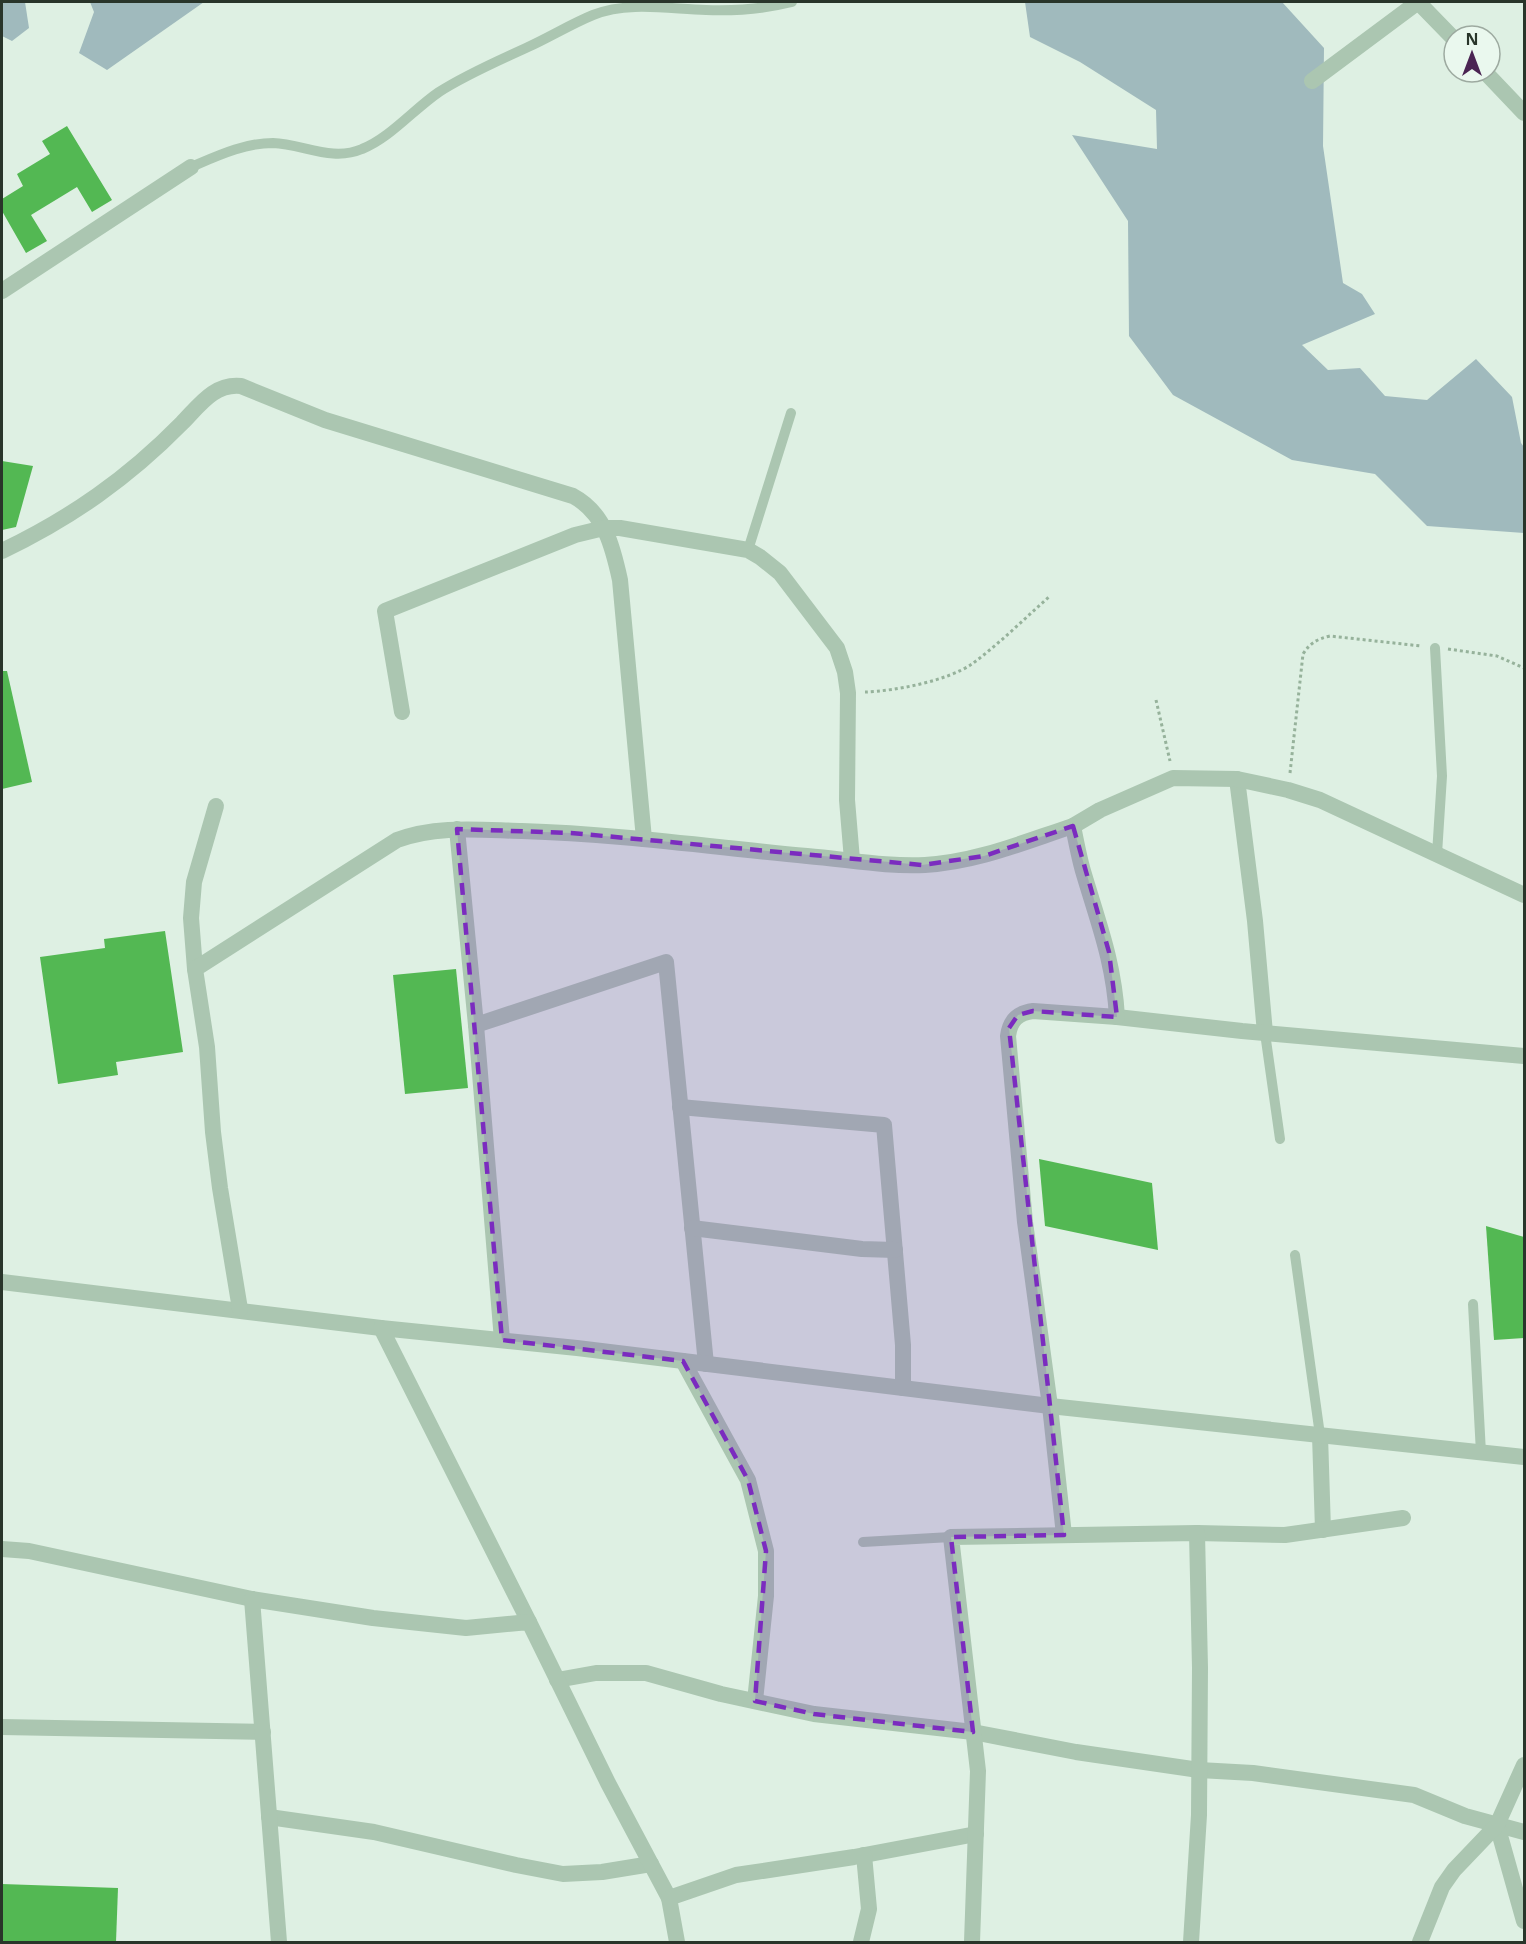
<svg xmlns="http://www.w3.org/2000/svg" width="1526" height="1944" font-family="'Noto Sans',sans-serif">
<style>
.green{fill:#a0babd}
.building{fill:#53b853}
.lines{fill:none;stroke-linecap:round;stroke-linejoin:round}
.path{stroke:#96b29b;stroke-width:3;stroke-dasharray:3 3;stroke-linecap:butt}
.service{stroke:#abc6b1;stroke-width:10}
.minor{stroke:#abc6b1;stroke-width:16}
.marked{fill:#7b2cbf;fill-opacity:0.2;stroke:#7b2cbf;stroke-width:4.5;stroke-dasharray:12 8;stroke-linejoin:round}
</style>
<rect width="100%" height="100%" fill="#def0e3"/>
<g class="green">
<polygon points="2,2 25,2 29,28 12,41 2,36"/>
<polygon points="90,2 204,2 107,70 79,53 94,12"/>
<polygon points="1025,2 1282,2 1324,48 1323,146 1343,283 1362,294 1375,314 1302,345 1328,370 1360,368 1385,396 1427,400 1476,359 1512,397 1521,443 1524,447 1524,533 1427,526 1375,474 1292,460 1173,395 1129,336 1128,221 1072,135 1157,149 1156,110 1080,62 1030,37"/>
</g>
<g class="building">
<polygon points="67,126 112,200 92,212 77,187 31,215 47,241 26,253 2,211 2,199 23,186 17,174 50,154 42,141"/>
<polygon points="2,461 33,466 16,527 2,530"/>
<polygon points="2,671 7,671 32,782 2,789"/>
<polygon points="165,931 183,1052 116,1062 118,1075 58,1084 40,957 105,948 104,939"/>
<polygon points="456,969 468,1088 405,1094 393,975"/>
<polygon points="1039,1159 1152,1183 1158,1250 1045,1226"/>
<polygon points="1486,1226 1524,1237 1524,1338 1494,1340"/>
<polygon points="2,1884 118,1888 116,1942 2,1942"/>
</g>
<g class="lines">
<g class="path">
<polyline points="1448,649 1497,656 1524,668"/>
<path d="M 865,692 C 895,691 947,681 972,664 C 999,644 1024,619 1049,597"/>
<polyline points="1156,700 1170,761"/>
<path d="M 1290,773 L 1303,654 C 1310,643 1317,639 1330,636 L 1421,646"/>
</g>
<g class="service">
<path d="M 191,167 C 217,156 244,143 273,143 C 303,144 332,162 362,149 C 390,138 414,109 439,92 C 467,74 498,61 528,47 C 550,37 571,24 593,15 C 628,1 669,9 706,10 C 735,11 764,9 792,2"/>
<polyline points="748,550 791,413"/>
<polyline points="1435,648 1442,776 1437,854"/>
<polyline points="1265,1033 1280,1139"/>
<polyline points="1295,1255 1320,1435"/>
<polyline points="1473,1304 1481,1453"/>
<polyline points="863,1542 951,1537"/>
</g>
<g class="minor">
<polyline points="1418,2 1454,39"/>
<polyline points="1485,72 1524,113"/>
<polyline points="1312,81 1418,2"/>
<polyline points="2,291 191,167"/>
<path d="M 2,551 C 71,518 128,478 182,423 C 199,406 214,383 241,386 L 325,420 L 573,496 C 605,513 613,548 620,580 L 644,839"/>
<polyline points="402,712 385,611 575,535 604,528 620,528 748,550 760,557 780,573 837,648 845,672 848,693 847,800 852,860"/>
<polyline points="1237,779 1255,921 1265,1033"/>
<polyline points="457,829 476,1025 502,1340"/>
<path d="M 1524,895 L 1320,800 L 1288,790 L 1237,779 L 1173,778 L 1100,810 L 1073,826 C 1076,841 1079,857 1083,871 C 1098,922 1114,962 1117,1017 L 1242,1031 L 1524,1056"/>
<polyline points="195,969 191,918 194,882 216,806"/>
<polyline points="476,1025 666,962 706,1364"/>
<polyline points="680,1107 884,1125 903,1345 903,1388"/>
<polyline points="692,1228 862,1249 895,1250"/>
<polyline points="2,1282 381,1328"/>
<path d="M 240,1309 L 220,1188 L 213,1132 L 207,1047 L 195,969 L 397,840 C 437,825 480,830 522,831 C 618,834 712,847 807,856 C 846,859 886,867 925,865 C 977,862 1024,842 1073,826"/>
<polyline points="683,1361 748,1480 766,1551 766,1596 755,1701"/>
<polyline points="1320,1435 1323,1530"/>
<polyline points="1197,1533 1285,1535 1403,1518"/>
<path d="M 1064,1535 L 1050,1406 L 1025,1222 L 1008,1036 C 1010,1020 1018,1013 1033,1011 L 1117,1017"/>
<polyline points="2,1549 29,1551 252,1599"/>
<polyline points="529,1622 381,1328 577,1348 1050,1406 1524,1457"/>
<polyline points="557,1680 596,1673 646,1673 721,1694 814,1714 973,1732 1076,1752 1199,1770 1253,1773 1414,1795 1465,1816 1524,1832"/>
<polyline points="2,1727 263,1732"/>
<polyline points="269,1817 374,1832 516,1865 563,1874 602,1872 651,1864"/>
<polyline points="1497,1825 1524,1921"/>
<polyline points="279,1942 252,1599 373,1618 466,1628 529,1622 608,1783 669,1898"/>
<polyline points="677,1942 669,1898 736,1875 854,1857 976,1834"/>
<polyline points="861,1942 869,1909 864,1855"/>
<polyline points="972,1942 978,1771 951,1537 1197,1533 1200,1668 1199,1815 1191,1942"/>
<polyline points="1420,1942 1442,1887 1454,1870 1497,1825 1524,1765"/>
</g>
</g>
<path class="marked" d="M 1073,826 L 1109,952 L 1117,1017 L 1033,1011 L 1018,1015 L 1009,1028 L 1064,1535 L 951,1537 L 973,1732 L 814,1714 L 755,1701 L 766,1551 L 748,1480 L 683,1361 L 502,1340 L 457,829 L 571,833 L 922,865 L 984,856 Z"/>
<rect width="1526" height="1944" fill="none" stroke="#29352a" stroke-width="6"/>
<g transform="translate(1472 54)"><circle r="28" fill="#eaf8ee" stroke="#9daaa0" stroke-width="1.5"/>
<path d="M0-4.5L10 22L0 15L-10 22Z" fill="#4a2452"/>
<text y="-9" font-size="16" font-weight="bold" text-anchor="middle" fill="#29352a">N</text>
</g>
</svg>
